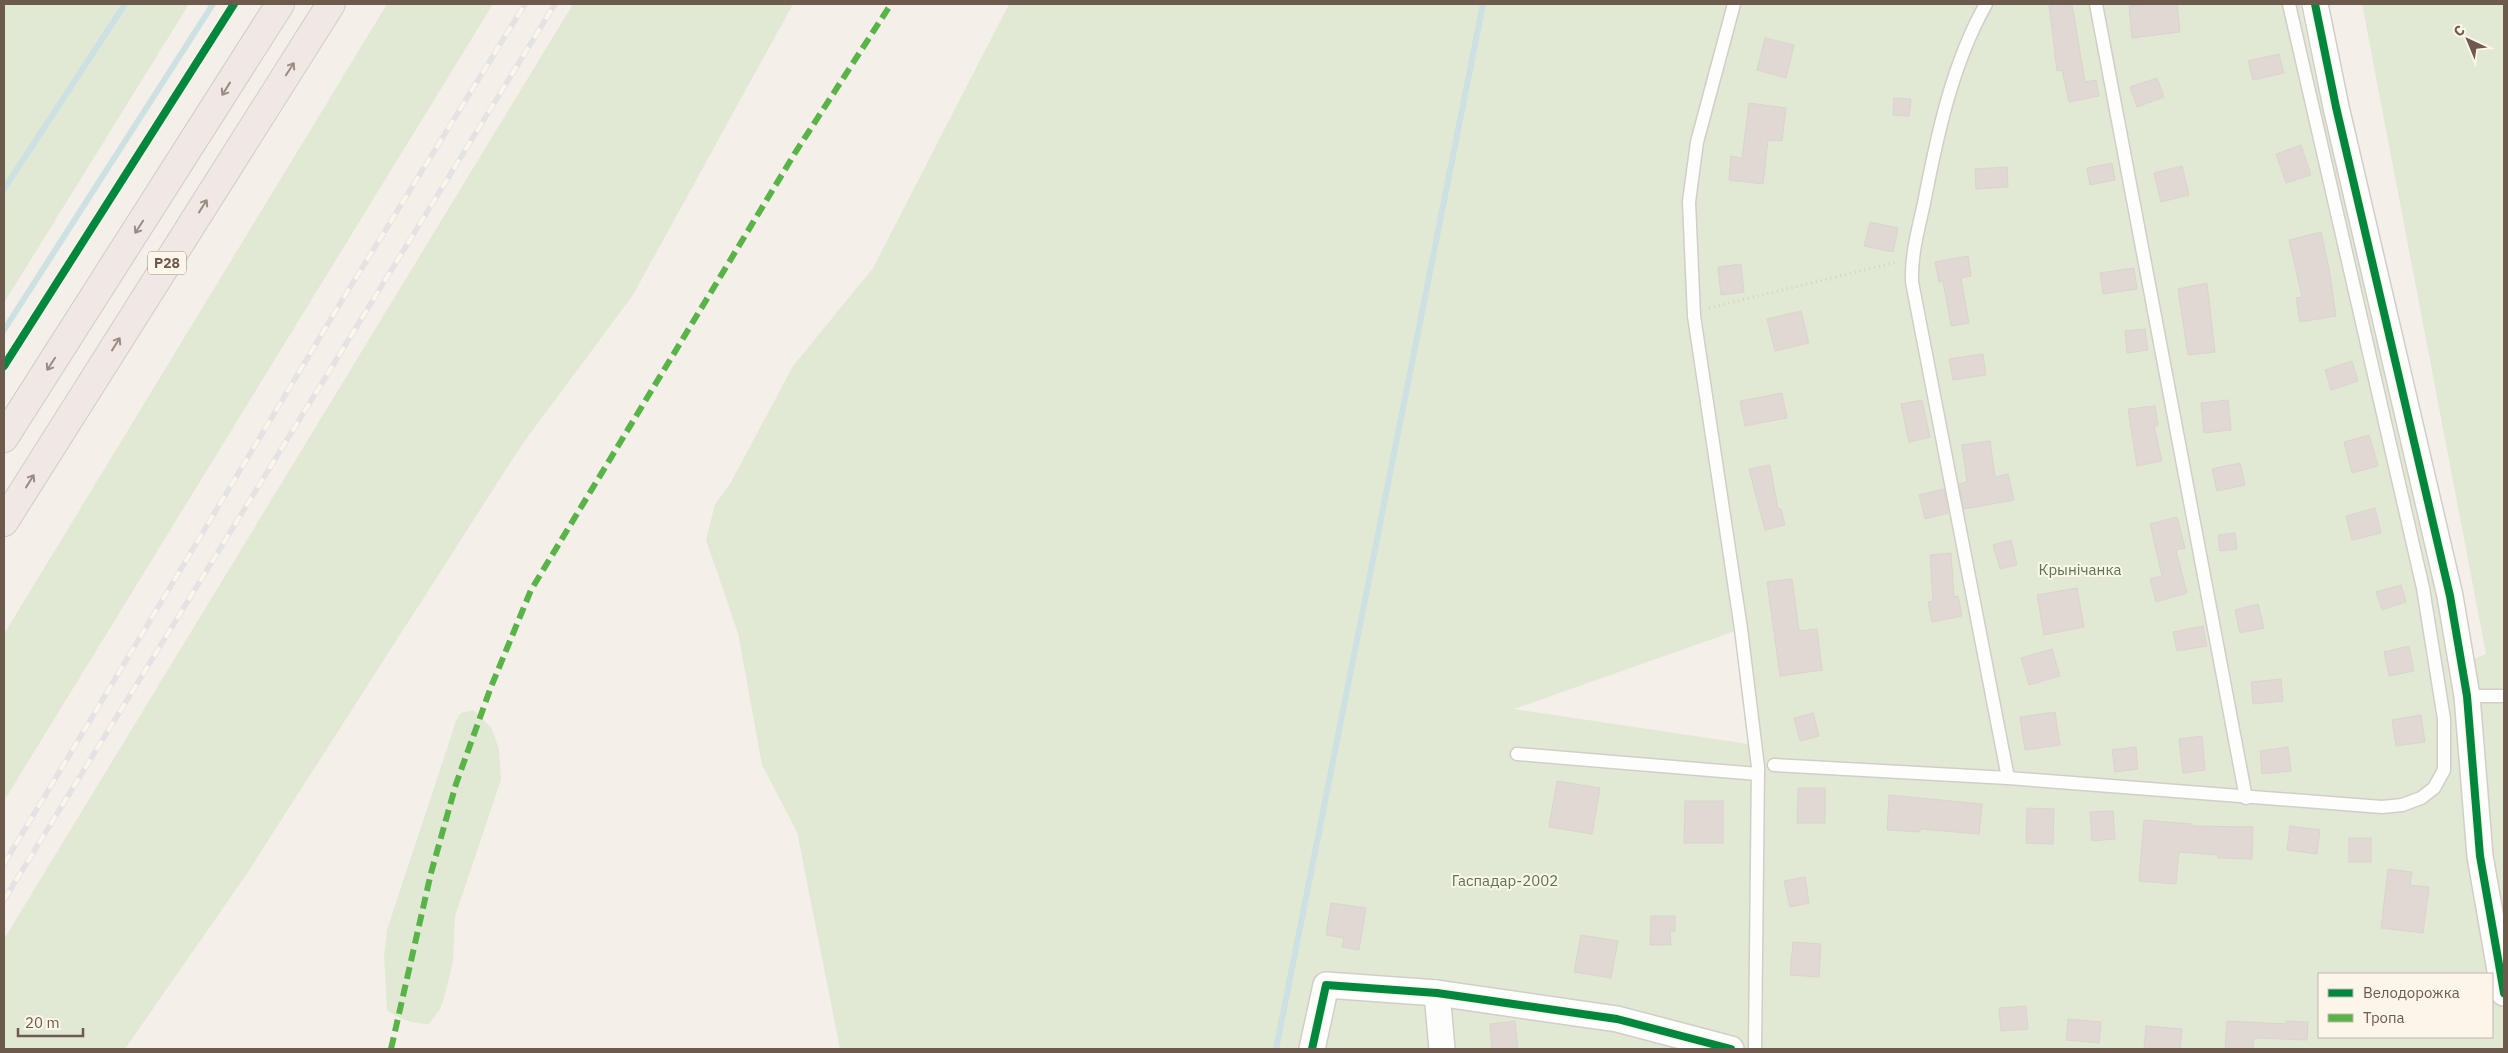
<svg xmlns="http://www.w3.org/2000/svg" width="2508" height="1053" font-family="'IBM Plex Sans',sans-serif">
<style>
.green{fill:#e1e9d5;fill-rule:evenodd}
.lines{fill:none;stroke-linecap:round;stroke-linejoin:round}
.stream{stroke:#cde1e2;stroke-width:6}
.building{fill:#e0d8d2;stroke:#dcd3cc}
.lane-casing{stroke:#d3cdc7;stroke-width:15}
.street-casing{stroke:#d3cdc7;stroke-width:28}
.highway-casing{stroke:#d3cbc6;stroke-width:30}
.path{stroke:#d6cfca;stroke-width:3;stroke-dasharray:1 4;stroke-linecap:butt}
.lane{stroke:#fdfdfc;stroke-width:12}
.street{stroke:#fdfdfc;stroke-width:25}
.highway{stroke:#efe8e4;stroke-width:28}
.rail-casing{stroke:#e4e2e3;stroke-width:5.5}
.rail{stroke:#fcf5ea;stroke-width:4;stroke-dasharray:11;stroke-linecap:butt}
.quiet{stroke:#59b447;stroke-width:6;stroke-dasharray:12 6;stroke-linecap:butt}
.cycleway-casing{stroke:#fcf5ea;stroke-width:11}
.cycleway{stroke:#00873e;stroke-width:8}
.oneway{stroke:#9b8b82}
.labels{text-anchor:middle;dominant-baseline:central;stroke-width:4;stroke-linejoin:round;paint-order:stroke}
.shield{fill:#fcf5ea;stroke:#99887c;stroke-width:1}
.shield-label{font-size:14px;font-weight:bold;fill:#6e594d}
.park-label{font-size:15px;fill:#57784a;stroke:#fcf5ea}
</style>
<rect width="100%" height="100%" fill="#f4f0e9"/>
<g class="green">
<polygon points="4,4 189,4 4,303"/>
<polygon points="387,4 493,4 4,801 4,634"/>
<polygon points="573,4 793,4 633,295 521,446 246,875 125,1049 4,1049 4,939"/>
<path d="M 1009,4 L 2300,4 L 2322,107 L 2454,666 L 2486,654 L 2362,4 L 2504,4 L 2504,1049 L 840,1049 L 797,832 L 762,765 L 738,633 L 706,540 L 715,504 L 730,484 L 793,366 L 873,268 ZM 1741,629 L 1762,746 L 1514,709 ZM 2319,974 L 2492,974 L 2492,1037 L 2319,1037 Z"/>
<path d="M 473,710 L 491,727 L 499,749 L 501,780 L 455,916 L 453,961 L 445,995 L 440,1009 L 429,1024 C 412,1023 400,1020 387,1010 L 384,956 L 387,930 L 456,721 L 461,713 Z"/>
</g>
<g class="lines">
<g class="stream">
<polyline points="4,189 125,4"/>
<polyline points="4,330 213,4"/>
<polyline points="1276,1049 1483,4"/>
</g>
</g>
<g class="building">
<polygon points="2049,4 2072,4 2085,82 2096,80 2099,96 2069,102 2062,70 2057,71"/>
<polygon points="2148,4 2177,4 2180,32 2132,38 2129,6"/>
<polygon points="1765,38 1794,45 1786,78 1757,70"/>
<polygon points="2279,54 2284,73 2253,80 2248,61"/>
<polygon points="2157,78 2164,97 2137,107 2130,87"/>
<polygon points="1894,98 1911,99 1909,116 1893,115"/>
<polygon points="1749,103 1786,108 1782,141 1768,140 1763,184 1729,180 1731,156 1742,158"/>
<polygon points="2301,145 2311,175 2286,183 2276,154"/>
<polygon points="2112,163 2115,180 2090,185 2087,168"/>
<polygon points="2182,166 2189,195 2161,202 2154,173"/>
<polygon points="2007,167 2008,187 1976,189 1975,169"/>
<polygon points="1870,222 1898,228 1893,252 1864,246"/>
<polygon points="2321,232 2329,268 2336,316 2300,322 2296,298 2302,297 2289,240"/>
<polygon points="1968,256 1971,276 1961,278 1969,323 1951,326 1943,281 1939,282 1935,262"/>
<polygon points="1741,264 1744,292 1721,295 1718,267"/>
<polygon points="2134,268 2137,289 2103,294 2100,273"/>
<polygon points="2207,283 2215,352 2188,355 2178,289"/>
<polygon points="1801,311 1809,343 1775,351 1767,319"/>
<polygon points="2145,329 2148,350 2127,353 2125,331"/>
<polygon points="1983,354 1986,375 1953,380 1949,359"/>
<polygon points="2352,361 2358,381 2331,390 2325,370"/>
<polygon points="1782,393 1787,418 1745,426 1740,401"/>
<polygon points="1922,400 1930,437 1909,442 1901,404"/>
<polygon points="2228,400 2231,430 2204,433 2201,403"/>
<polygon points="2155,406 2158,425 2154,426 2162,461 2137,466 2128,409"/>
<polygon points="2369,435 2378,466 2352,473 2344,442"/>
<polygon points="1990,441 1995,477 2008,474 2014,500 1964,509 1959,484 1967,482 1962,445"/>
<polygon points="2240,463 2245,485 2217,491 2212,469"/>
<polygon points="1770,465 1778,509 1781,509 1785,525 1765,530 1749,469"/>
<polygon points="1944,489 1948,513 1925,519 1919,495"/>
<polygon points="2375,508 2381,533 2352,540 2346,516"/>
<polygon points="2177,517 2185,548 2176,550 2187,593 2156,602 2150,579 2162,576 2150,524"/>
<polygon points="2235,533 2237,549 2220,551 2218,535"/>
<polygon points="2011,540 2017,565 2000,569 1993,545"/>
<polygon points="1951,553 1954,597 1958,596 1962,616 1932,622 1928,602 1933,601 1930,555"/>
<polygon points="1792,579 1799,631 1817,629 1822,670 1780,676 1767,582"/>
<polygon points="2401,585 2406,602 2382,610 2376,592"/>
<polygon points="2077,588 2084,627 2044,635 2037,595"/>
<polygon points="2258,604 2264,628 2240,633 2235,610"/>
<polygon points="2203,626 2207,646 2177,651 2173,632"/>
<polygon points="2409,646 2414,671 2389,676 2384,652"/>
<polygon points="2052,649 2060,676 2029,685 2021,658"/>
<polygon points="2281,679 2283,701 2253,704 2251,682"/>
<polygon points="2055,712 2060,745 2025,750 2020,717"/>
<polygon points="1813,713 1819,736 1800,741 1794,718"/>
<polygon points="2421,715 2425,742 2396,746 2392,720"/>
<polygon points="2202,736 2205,770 2183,773 2179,739"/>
<polygon points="2136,747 2138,769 2115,772 2112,750"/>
<polygon points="2288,747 2291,771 2262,774 2260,751"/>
<polygon points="1557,781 1600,788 1592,834 1549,827"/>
<polygon points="1798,788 1825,788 1825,823 1797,823"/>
<polygon points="1889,795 1982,804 1979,834 1920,829 1920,832 1887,830"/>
<polygon points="1685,801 1723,801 1723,843 1684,843"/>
<polygon points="2027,808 2054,809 2053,844 2026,843"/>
<polygon points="2113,811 2115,839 2092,841 2090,812"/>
<polygon points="2144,820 2192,824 2192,826 2253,827 2252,859 2218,858 2218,855 2179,852 2176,884 2139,881"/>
<polygon points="2290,826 2320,830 2317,854 2287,850"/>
<rect x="2349" y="838" width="22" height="24"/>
<polygon points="2388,869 2412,872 2410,885 2429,887 2423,933 2381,928"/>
<polygon points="1805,877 1809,903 1790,907 1784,881"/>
<polygon points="1331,903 1366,908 1359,950 1342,947 1344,938 1326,935"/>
<polygon points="1651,916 1675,916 1675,931 1670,932 1671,945 1650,945"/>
<polygon points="1581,935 1618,941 1611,978 1574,972"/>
<polygon points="1793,942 1821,944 1819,977 1790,975"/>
<polygon points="2026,1006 2028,1029 2001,1031 1999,1008"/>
<polygon points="2068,1019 2101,1022 2099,1043 2066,1040"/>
<polygon points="1515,1021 1518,1049 1492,1049 1490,1024"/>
<polygon points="2227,1021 2286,1024 2286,1021 2308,1022 2307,1040 2254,1038 2253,1049 2225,1049"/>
<polygon points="2146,1026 2182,1029 2180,1049 2144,1049"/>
</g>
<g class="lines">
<g class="lane-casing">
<g id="lane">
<polyline points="1734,4 1697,142 1689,202 1694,316 1741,629 1758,767 1755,1049"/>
<path d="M 1986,4 C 1952,64 1937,136 1924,203 C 1918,230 1911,255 1912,282 L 2008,778"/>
<polyline points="2096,4 2246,798"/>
<polyline points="2467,696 2504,696"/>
<polyline points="1517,754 1758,774"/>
<polyline points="1774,765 2008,778 2382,807 2402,805 2421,798 2434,788 2444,770 2444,719 2423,588 2289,4"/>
</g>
</g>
<g class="street-casing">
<g id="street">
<polyline points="2315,4 2336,107 2450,596 2467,696 2480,856 2504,993"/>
<polyline points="1437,993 1442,1049"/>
<polyline points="1312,1049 1326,985 1437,993 1617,1019 1731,1049"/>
</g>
</g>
<g class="highway-casing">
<g id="highway">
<polyline points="4,438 280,4"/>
<polyline points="4,522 331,4"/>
</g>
</g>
<polyline class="path" points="1709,308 1897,262"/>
<use href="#lane" class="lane"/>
<use href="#street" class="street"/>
<use href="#highway" class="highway"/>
<g class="rail-casing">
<g id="rail">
<polyline points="4,864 341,302 525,4"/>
<polyline points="4,900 555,4"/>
</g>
</g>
<use href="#rail" class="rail"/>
<polyline class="quiet" points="391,1049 431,873 456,784 491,687 531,590 795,153 891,4"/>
<g class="cycleway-casing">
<g id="cycleway">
<polyline points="2315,4 2336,107 2450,596 2467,696 2480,856 2504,993"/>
<polyline points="4,366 234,4"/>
<polyline points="1312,1049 1326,985 1437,993 1617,1019 1731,1049"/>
</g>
</g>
<use href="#cycleway" class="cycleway"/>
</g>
<defs><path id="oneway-shaft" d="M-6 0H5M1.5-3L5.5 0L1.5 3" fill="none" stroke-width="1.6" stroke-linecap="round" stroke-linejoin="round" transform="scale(1.25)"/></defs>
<g class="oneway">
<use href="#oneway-shaft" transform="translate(290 69) rotate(-57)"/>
<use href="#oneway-shaft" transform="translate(226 89) rotate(122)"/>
<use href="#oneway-shaft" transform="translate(203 206) rotate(-58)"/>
<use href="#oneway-shaft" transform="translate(139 227) rotate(123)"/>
<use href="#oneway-shaft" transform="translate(116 344) rotate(-58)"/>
<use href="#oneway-shaft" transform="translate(51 364) rotate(123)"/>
<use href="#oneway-shaft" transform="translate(30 481) rotate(-58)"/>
</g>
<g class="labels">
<rect class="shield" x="148" y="251.5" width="38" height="23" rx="4"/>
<g class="shield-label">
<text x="167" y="263">Р28</text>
</g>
<g class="park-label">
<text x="2080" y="569">Крынічанка</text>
<text x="1505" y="880">Гаспадар-2002</text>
</g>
</g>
<rect width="2508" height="1053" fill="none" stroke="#6e594d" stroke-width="10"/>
<rect x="2318" y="973" width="175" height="65" fill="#fcf5ea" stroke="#c3b7ab"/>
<rect x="2328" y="989" width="25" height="8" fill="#00873e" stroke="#c3b7ab"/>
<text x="2363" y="998" font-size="15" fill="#6e594d">Велодорожка</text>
<rect x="2328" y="1014" width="25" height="8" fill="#59b447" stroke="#c3b7ab"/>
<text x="2363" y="1023" font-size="15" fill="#6e594d">Тропа</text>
<g transform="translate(2468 40) rotate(316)" stroke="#fcf5ea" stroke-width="4" paint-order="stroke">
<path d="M0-4L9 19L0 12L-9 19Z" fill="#6e594d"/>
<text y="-8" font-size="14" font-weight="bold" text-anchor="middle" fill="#6e594d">С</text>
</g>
<path d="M18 1028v8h65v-8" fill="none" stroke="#6e594d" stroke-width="2.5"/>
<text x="25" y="1028" font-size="15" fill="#6e594d" stroke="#fcf5ea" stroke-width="4" paint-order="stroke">20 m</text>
</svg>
